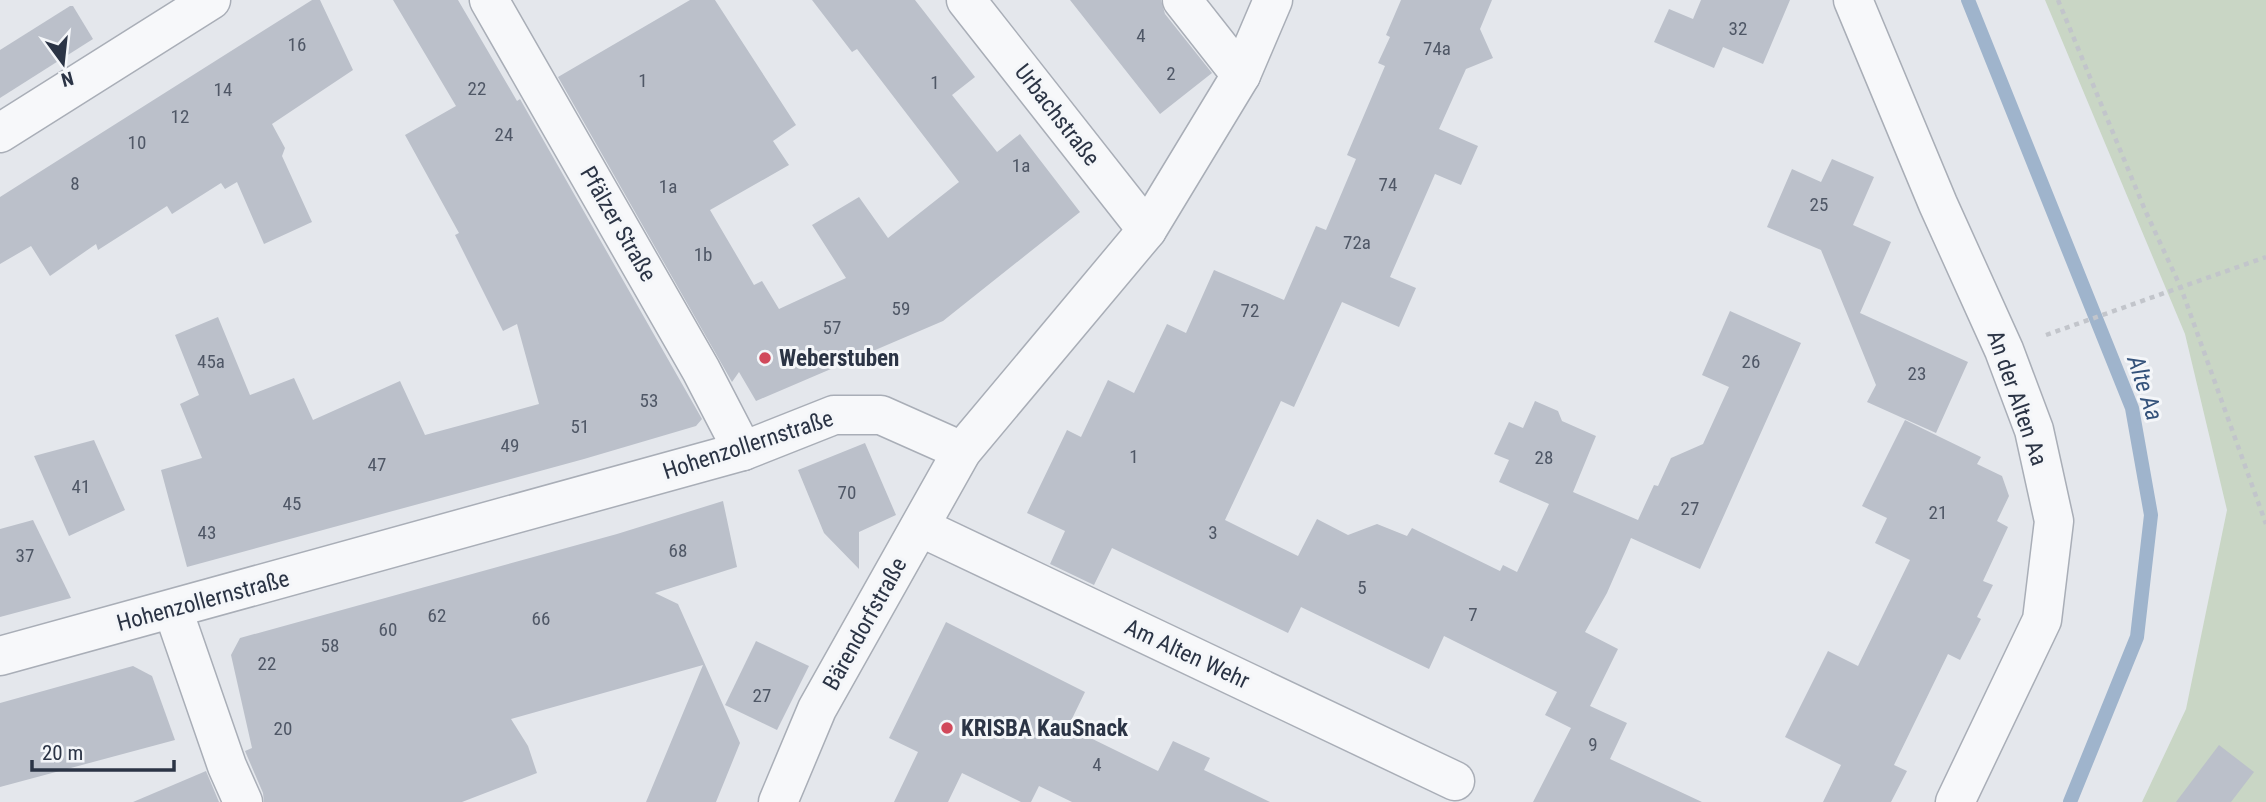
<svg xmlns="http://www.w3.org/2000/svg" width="2266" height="802" font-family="'Roboto Condensed',sans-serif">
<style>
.green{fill:#c9d6c5}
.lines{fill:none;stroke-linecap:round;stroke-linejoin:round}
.stream{stroke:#9fb4cc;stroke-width:14}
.building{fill:#bbc0ca}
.minor-casing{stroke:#a9aeb7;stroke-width:41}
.path{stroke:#c2c5cb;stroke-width:4.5;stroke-dasharray:5 5;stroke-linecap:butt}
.minor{stroke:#f7f8fa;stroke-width:38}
.poi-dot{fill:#d1495b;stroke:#f4f6f9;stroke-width:2.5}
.labels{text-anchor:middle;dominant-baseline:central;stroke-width:6;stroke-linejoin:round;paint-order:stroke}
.number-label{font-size:19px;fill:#4f5766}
.street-label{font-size:23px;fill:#2b3445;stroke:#f4f6f9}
.poi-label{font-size:23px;font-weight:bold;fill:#2b3445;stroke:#f4f6f9;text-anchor:start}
.water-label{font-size:24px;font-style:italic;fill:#34527a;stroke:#f4f6f9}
</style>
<rect width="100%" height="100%" fill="#e4e7ec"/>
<polygon class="green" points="2045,0 2266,0 2266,802 2142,802 2186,709 2227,510 2185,334"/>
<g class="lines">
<polyline class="stream" points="1968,0 2132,408 2151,515 2137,637 2070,802"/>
</g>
<g class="building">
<polygon points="312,0 320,0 353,70 272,124 285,148 282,156 312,222 264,244 237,182 225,189 221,183 172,214 167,206 98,250 96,244 50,276 31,246 0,264 0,197"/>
<polygon points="393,0 458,0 517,101 520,99 702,419 696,426 584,459 187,567 161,470 202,458 180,404 199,395 175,335 218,317 250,395 294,378 313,420 400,381 425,435 539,404 517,324 503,331 455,235 459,233 405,135 456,106"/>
<polygon points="690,0 715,0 796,125 773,141 789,165 710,210 754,285 762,281 779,309 846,278 812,225 859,197 888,238 959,182 857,49 852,52 812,0 915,0 975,77 952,95 997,152 1020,134 1080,212 943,321 756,401 739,372 732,382 558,77"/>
<polygon points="1070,0 1161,0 1165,14 1212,73 1160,114"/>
<polygon points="1401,0 1492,0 1480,29 1493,58 1466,69 1439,129 1478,146 1461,185 1435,174 1390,277 1416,288 1399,327 1342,302 1294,407 1281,401 1225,520 1298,556 1317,519 1348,535 1377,524 1407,536 1412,528 1500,571 1503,565 1517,572 1549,504 1499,482 1509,460 1494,454 1509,422 1523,428 1535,401 1558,411 1562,421 1596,436 1573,492 1638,520 1654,485 1658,486 1671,458 1703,444 1729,387 1702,375 1730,311 1801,343 1700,569 1631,538 1607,593 1585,632 1618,649 1590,706 1627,723 1610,759 1702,802 1533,802 1571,728 1545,715 1557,692 1444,636 1429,669 1301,607 1288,633 1112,548 1094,585 1050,564 1065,531 1027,513 1067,430 1081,437 1108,380 1134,393 1167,324 1186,333 1214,270 1284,300 1316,226 1326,230 1356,159 1347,155 1385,66 1378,63 1390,37 1386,35"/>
<polygon points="1701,0 1790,0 1763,64 1723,47 1714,68 1654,42 1669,9 1693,19"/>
<polygon points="70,6 73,6 93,39 0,98 0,50"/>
<polygon points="1832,159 1874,177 1853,225 1891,242 1860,313 1968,362 1936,433 1867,402 1876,385 1821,250 1767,227 1792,169 1821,182"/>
<polygon points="1905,420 1981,457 1977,464 2002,476 2009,496 1997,521 2008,527 1983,581 1993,585 1977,617 1981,619 1960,660 1948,654 1894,765 1907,771 1891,802 1823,802 1841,765 1785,737 1828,651 1858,666 1910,560 1875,543 1887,518 1862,506"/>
<polygon points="94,440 125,510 69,536 34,456"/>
<polygon points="865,443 896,515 859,532 859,569 824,533 798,470"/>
<polygon points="723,501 737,567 655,593 678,604 740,743 716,802 646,802 703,665 511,719 528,746 537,773 462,802 264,802 263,793 245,751 252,748 231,655 240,638 617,534"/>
<polygon points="33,520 71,598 0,617 0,529"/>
<polygon points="946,622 1085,692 1068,727 1158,771 1173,741 1210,758 1204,770 1270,802 1072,802 1039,786 1031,802 1021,802 962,773 948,802 894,802 918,752 889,738"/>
<polygon points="756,641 809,666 777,730 725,705"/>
<polygon points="133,666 152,676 175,740 0,787 0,703"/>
<polygon points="2219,745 2254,772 2231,802 2176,802"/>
<polygon points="206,771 219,802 133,802"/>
</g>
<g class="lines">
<g class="minor-casing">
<g id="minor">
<polyline points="489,0 701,370 743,451"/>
<polyline points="966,0 1147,230"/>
<polyline points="1182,0 1241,75"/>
<polyline points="1853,0 1938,204 2004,350 2034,430 2054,521 2042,620 1955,802"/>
<polyline points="0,133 211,0"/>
<polyline points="920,527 1455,781"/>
<polyline points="173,610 227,766 243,802"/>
<polyline points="0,656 743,451 834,415 881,415 962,451"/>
<polyline points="778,802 817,709 962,451 1147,230 1241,75 1273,0"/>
</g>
</g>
<g class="path">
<polyline points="2058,0 2145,210 2181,288 2266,524"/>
<polyline points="2046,335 2266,257"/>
</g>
<use href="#minor" class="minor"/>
</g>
<g class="poi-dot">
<circle cx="765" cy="358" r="7"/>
<circle cx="947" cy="728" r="7"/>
</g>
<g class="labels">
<g class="number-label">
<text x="1738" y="28">32</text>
<text x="1141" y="35">4</text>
<text x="297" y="44">16</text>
<text x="1437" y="48">74a</text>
<text x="1171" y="73">2</text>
<text x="643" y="80">1</text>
<text x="935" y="82">1</text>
<text x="477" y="88">22</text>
<text x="223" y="89">14</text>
<text x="180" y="116">12</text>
<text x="504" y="134">24</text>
<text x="137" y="142">10</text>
<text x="1021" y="165">1a</text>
<text x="75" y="183">8</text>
<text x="1388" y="184">74</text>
<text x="668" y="186">1a</text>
<text x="1819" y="204">25</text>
<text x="1357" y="242">72a</text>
<text x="703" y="254">1b</text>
<text x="901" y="308">59</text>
<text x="1250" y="310">72</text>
<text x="832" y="327">57</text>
<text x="211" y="361">45a</text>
<text x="1751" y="361">26</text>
<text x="1917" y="373">23</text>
<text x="649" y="400">53</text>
<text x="580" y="426">51</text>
<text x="510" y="445">49</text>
<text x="1134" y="456">1</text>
<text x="1544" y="457">28</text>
<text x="377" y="464">47</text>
<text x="81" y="486">41</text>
<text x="847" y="492">70</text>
<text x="292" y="503">45</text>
<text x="1690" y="508">27</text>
<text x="1938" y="512">21</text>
<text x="207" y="532">43</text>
<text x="1213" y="532">3</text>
<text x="678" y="550">68</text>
<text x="25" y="555">37</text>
<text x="1362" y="587">5</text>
<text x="1473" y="614">7</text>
<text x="437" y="615">62</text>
<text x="541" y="618">66</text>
<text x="388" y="629">60</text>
<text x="330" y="645">58</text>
<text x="267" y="663">22</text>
<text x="762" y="695">27</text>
<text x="283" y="728">20</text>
<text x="1593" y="744">9</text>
<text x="1097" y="764">4</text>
</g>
<g class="street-label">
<text transform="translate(1057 115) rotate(52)">Urbachstraße</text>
<text transform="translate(618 224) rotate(60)">Pfälzer Straße</text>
<text transform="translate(2017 398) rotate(71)">An der Alten Aa</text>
<text transform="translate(748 445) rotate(-18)">Hohenzollernstraße</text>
<text transform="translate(203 601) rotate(-15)">Hohenzollernstraße</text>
<text transform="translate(865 624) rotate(-61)">Bärendorfstraße</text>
<text transform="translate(1187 654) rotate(25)">Am Alten Wehr</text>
</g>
<g class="poi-label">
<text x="779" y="358">Weberstuben</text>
<text x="961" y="728">KRISBA KauSnack</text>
</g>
<g class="water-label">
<text transform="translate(2145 388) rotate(72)">Alte Aa</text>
</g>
</g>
<g transform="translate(63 63) rotate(165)" stroke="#f4f6f9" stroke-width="5" paint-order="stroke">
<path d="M0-5L12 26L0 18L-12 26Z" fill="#2b3445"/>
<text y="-10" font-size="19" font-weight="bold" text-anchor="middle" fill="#2b3445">N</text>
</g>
<path d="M32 760v10h142v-10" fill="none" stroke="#2b3445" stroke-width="3.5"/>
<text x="42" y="760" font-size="21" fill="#2b3445" stroke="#f4f6f9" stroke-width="5" paint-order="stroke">20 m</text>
</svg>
